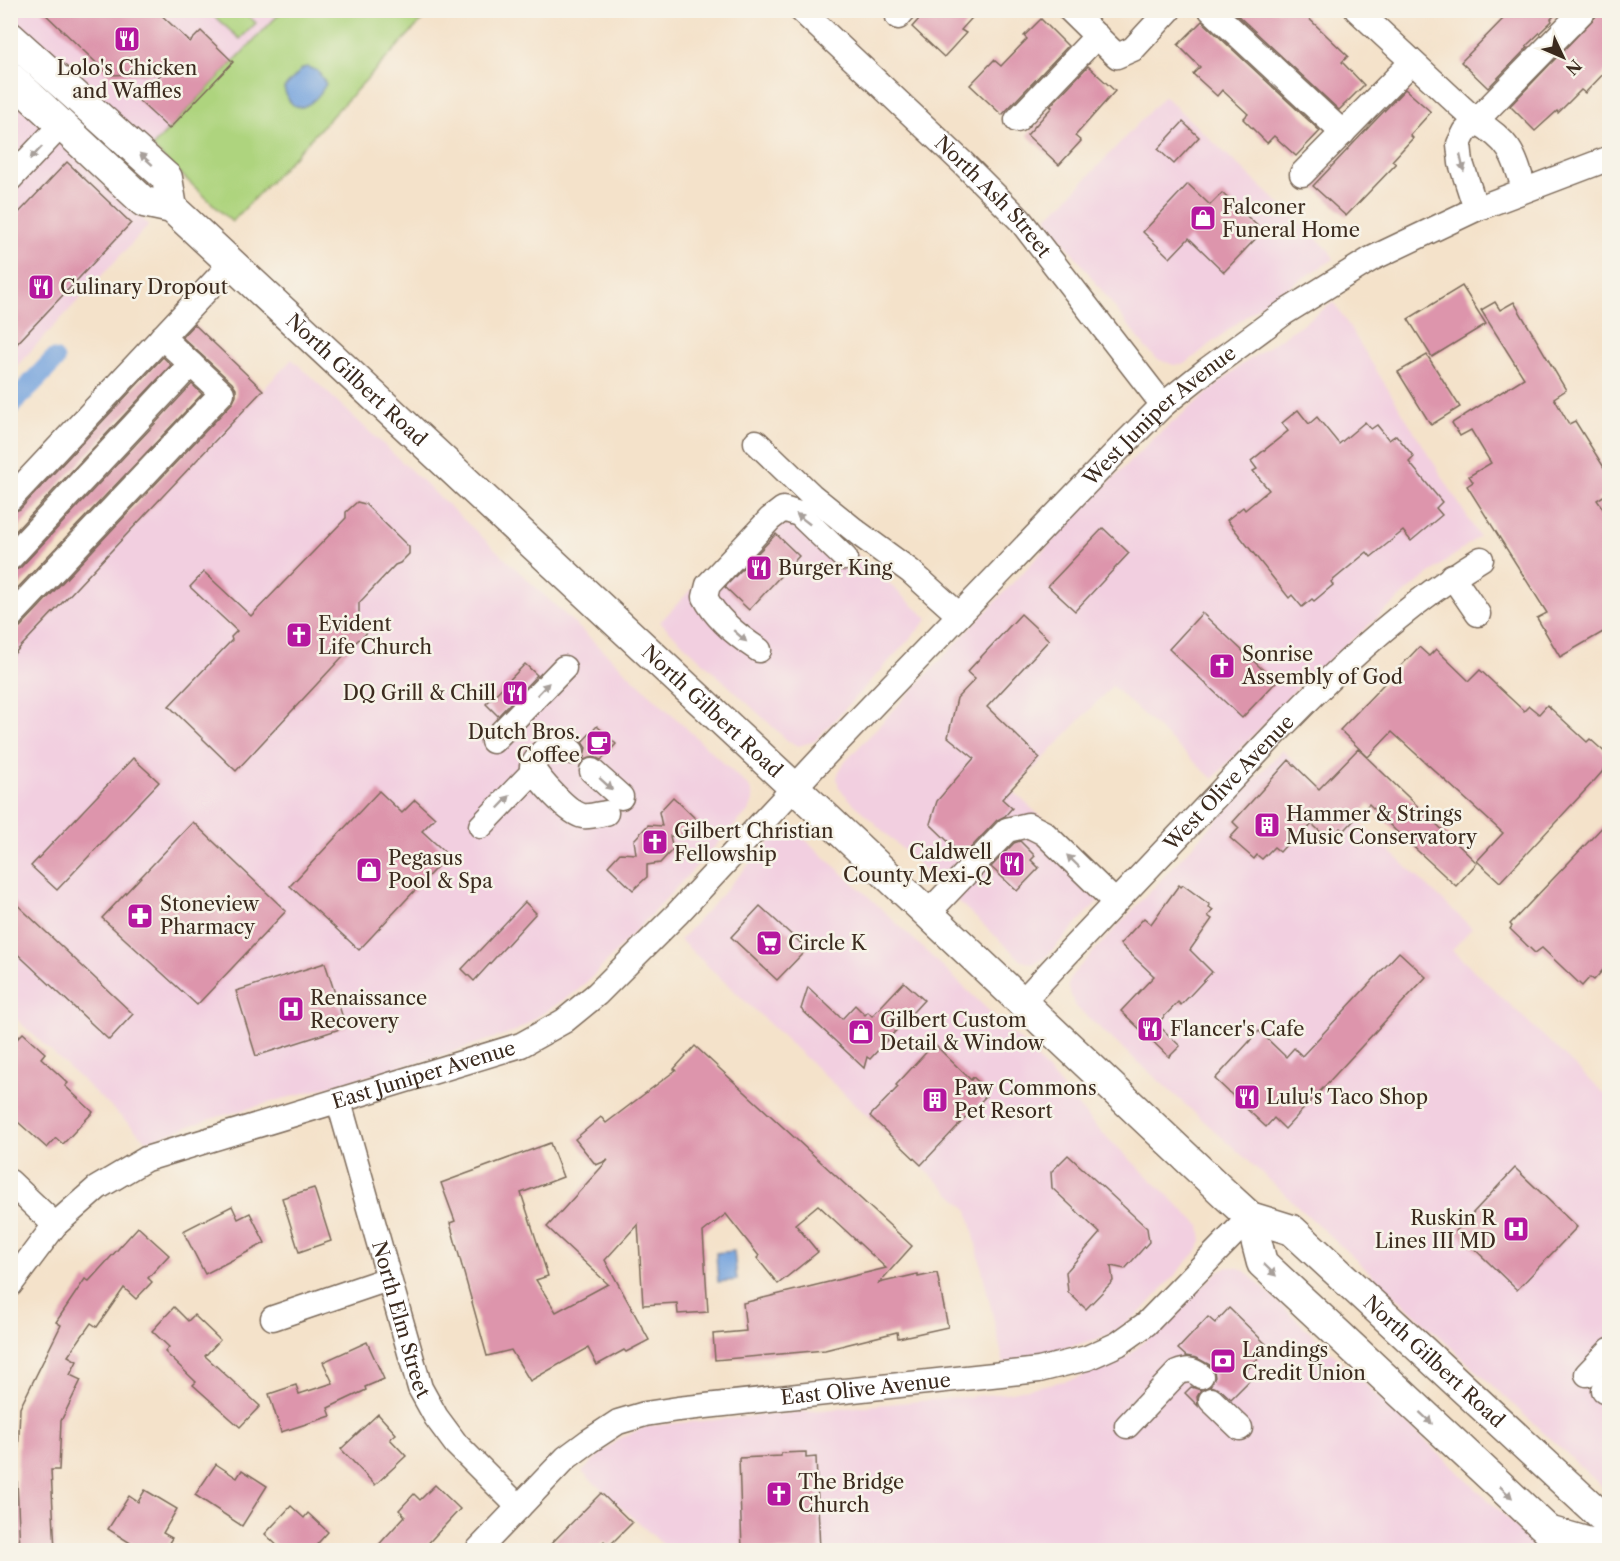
<svg xmlns="http://www.w3.org/2000/svg" width="1620" height="1561" font-family="'Libre Caslon Text',serif">
<style>
.built{fill:#f2cfe0}
.green{fill:#aed47e;stroke:#747f4e;stroke-width:1.5}
.water{fill:#74a3dd;stroke:#58667e;stroke-width:1.5}
.lines{fill:none;stroke-linecap:round;stroke-linejoin:round}
.canal{stroke:#74a3dd;stroke-width:21}
.building{fill:#dd95ac}
.minor-casing{stroke:#7c6a5a;stroke-width:27}
.major-casing{stroke:#7c6a5a;stroke-width:33}
.minor{stroke:#fff;stroke-width:24}
.major{stroke:#fff;stroke-width:30}
.oneway{fill:#a79f9a}
.labels{text-anchor:middle;dominant-baseline:central;stroke-width:5;stroke-linejoin:round;paint-order:stroke}
.poi-label{font-size:20px;fill:#3b2a1e;stroke:#f7f3e8;text-anchor:start}
.street-label{font-size:20px;fill:#3b2a1e;stroke:#f7f3e8}
</style>
<rect width="100%" height="100%" fill="#f7f3e8"/>
<filter id="ink" filterUnits="userSpaceOnUse"><feTurbulence type="fractalNoise" baseFrequency=".0167" numOctaves="2"/><feDisplacementMap in="SourceGraphic" scale="12" xChannelSelector="R" yChannelSelector="G"/><feConvolveMatrix kernelMatrix="1 2 1 2 8 2 1 2 1" color-interpolation-filters="sRGB"/></filter>
<filter id="wash" filterUnits="userSpaceOnUse"><feTurbulence type="fractalNoise" baseFrequency=".008" numOctaves="4" result="noise"/><feDisplacementMap in="SourceGraphic" scale="24" xChannelSelector="R" yChannelSelector="G"/><feGaussianBlur stdDeviation="1.35" result="paint"/><feColorMatrix in="noise" values="0 0 0 0 0 0 0 0 0 0 0 0 0 0 0 0 0 1.4 0 .05"/><feComposite in="paint" operator="in"/></filter>
<g filter="url(#wash)">
<rect width="100%" height="100%" fill="#f4e2ca"/>
<g class="built">
<polygon points="10,11 282,11 152,147 11,18"/>
<polygon points="10,96 149,225 11,372 10,372"/>
<polygon points="1164,96 1328,249 1334,259 1263,303 1185,364 1174,365 1157,359 1145,347 1046,218 1064,202"/>
<polygon points="1334,302 1479,536 1415,585 1299,686 1213,779 1112,686 1013,791 1113,885 1045,958 1034,964 1022,961 852,802 839,788 837,778 839,771 844,763 1084,507 1155,437 1240,366"/>
<polygon points="292,359 749,787 752,793 753,801 750,809 599,970 577,991 516,1031 433,1058 210,1119 147,1141 11,1014 10,658"/>
<polygon points="786,490 928,619 815,741 798,746 788,741 660,622"/>
<polygon points="1282,750 1472,928 1452,950 1609,1098 1609,1493 1254,1166 1083,1013 1076,1007 1071,995 1068,986 1071,976"/>
<polygon points="791,832 799,834 868,896 1027,1047 1096,1127 1200,1226 1202,1241 1197,1251 1144,1309 1109,1336 1004,1364 968,1210 680,940 774,837"/>
<polygon points="1229,1267 1237,1267 1245,1271 1541,1550 669,1550 582,1472 599,1455 621,1438 647,1426 1007,1393 1078,1378 1128,1356 1220,1270"/>
</g>
<g class="green">
<polygon points="208,11 243,11 256,23 240,39"/>
<polygon points="282,11 431,11 232,222 152,147"/>
</g>
<g class="water">
<path d="M 307,67 L 318,71 L 326,84 C 315,104 293,122 284,88 L 303,68 Z"/>
<polygon points="734,1251 737,1280 718,1282 716,1253"/>
</g>
<g class="lines">
<polyline class="canal" points="10,406 54,360"/>
</g>
<g id="blocks">
<g class="building">
<polygon points="41,10 156,10 190,42 201,31 233,62 169,129 137,99 162,73 109,75"/>
<polygon points="927,10 979,10 961,30 966,33 944,57 912,27"/>
<polygon points="1232,10 1300,10 1348,56 1342,62 1364,85 1339,110"/>
<polygon points="1495,10 1560,10 1551,19 1552,21 1526,46 1528,47 1488,88 1461,62 1503,19"/>
<polygon points="1602,10 1610,10 1610,67 1585,93 1581,90 1558,113 1557,111 1535,131 1510,106"/>
<polygon points="1041,19 1068,46 1002,115 970,85 994,60 1001,66 1027,39 1024,36"/>
<polygon points="1202,21 1320,131 1296,156 1274,136 1267,143 1243,119 1248,114 1222,90 1217,96 1193,74 1200,67 1178,45"/>
<polygon points="1088,66 1115,91 1075,136 1081,141 1059,165 1027,135 1052,107 1050,106"/>
<polygon points="1405,89 1431,112 1410,135 1413,138 1392,161 1396,164 1346,216 1313,186"/>
<polygon points="1183,122 1199,137 1174,164 1158,149"/>
<polygon points="67,162 131,223 10,351 10,222"/>
<polygon points="1188,184 1210,205 1222,193 1263,231 1224,272 1189,238 1170,258 1143,232"/>
<polygon points="1462,286 1486,324 1432,357 1408,319"/>
<polygon points="1495,302 1500,310 1514,302 1566,390 1554,398 1569,424 1575,421 1610,477 1610,492 1597,500 1610,519 1610,628 1560,657 1537,618 1547,613 1467,486 1473,482 1469,476 1491,463 1471,430 1460,436 1452,423 1524,378 1481,310"/>
<polygon points="194,324 263,390 10,658 10,631 20,627 233,402 236,396 236,389 232,383 182,337"/>
<polygon points="1427,355 1460,407 1431,425 1398,372"/>
<polygon points="163,357 171,365 10,537 10,513 20,509"/>
<polygon points="192,384 202,394 10,596 10,572 20,568"/>
<polygon points="1298,410 1309,424 1317,417 1339,444 1365,422 1371,429 1377,425 1389,440 1396,435 1414,457 1409,462 1442,502 1436,508 1442,515 1411,541 1403,531 1371,557 1367,552 1331,582 1333,585 1314,601 1312,599 1302,607 1292,595 1289,598 1227,520 1243,507 1245,510 1269,490 1253,471 1257,469 1251,461 1288,431 1282,423"/>
<polygon points="357,502 365,504 409,547 409,554 400,563 395,565 359,603 359,622 365,627 366,634 358,640 236,771 169,706 232,640 231,637 237,631 190,587 204,572 251,616 346,518 346,512"/>
<polygon points="1103,528 1129,553 1075,611 1048,586"/>
<polygon points="776,534 799,556 749,610 725,587"/>
<polygon points="1202,613 1276,682 1242,718 1169,649"/>
<polygon points="1021,614 1049,640 987,707 1040,758 1002,799 1012,808 1005,816 997,820 963,856 930,824 937,801 974,758 948,737 957,698 975,679 967,672"/>
<polygon points="1419,647 1429,656 1436,649 1469,681 1480,670 1524,711 1529,706 1539,714 1547,705 1587,742 1590,739 1609,756 1605,761 1609,764 1595,780 1500,882 1477,861 1503,833 1392,732 1368,757 1340,730"/>
<polygon points="525,664 537,675 498,716 486,704"/>
<polygon points="597,726 616,744 601,760 594,757 583,760 586,748 582,742"/>
<polygon points="1358,749 1477,863 1456,886 1395,830 1369,804 1344,831 1340,828 1329,840 1312,824 1293,845 1289,842 1280,852 1274,847 1262,859 1257,855 1254,859 1230,838 1239,828 1233,822 1289,760 1319,789"/>
<polygon points="133,758 159,782 57,890 31,866"/>
<polygon points="379,791 402,813 415,800 435,818 422,831 448,855 359,950 290,886"/>
<polygon points="673,797 699,822 685,836 670,836 673,849 660,863 647,865 647,877 633,890 608,866 620,853 636,854 634,840 648,825 662,826 659,812"/>
<polygon points="1610,819 1610,962 1594,980 1590,977 1582,986 1542,948 1535,953 1510,929 1512,926 1510,924"/>
<polygon points="193,822 286,911 197,1005 102,918"/>
<polygon points="1020,841 1035,856 1031,860 1039,868 1017,891 991,867 1014,843"/>
<polygon points="1179,885 1181,887 1183,885 1210,905 1209,907 1213,910 1208,916 1212,919 1190,950 1212,972 1181,1005 1178,1002 1157,1024 1180,1046 1169,1057 1121,1011 1154,976 1120,944 1144,918 1151,924"/>
<polygon points="10,898 133,1014 109,1040 10,947"/>
<polygon points="525,902 536,913 474,981 462,969"/>
<polygon points="760,906 807,949 777,980 731,937"/>
<polygon points="1399,952 1426,977 1285,1129 1274,1118 1266,1127 1215,1079 1259,1031 1286,1057 1294,1048 1302,1056"/>
<polygon points="325,963 346,1027 256,1056 236,991"/>
<polygon points="904,982 924,1000 870,1059 867,1057 864,1068 801,1009 808,987 842,1019 855,1005 865,1015 868,1012 872,1016"/>
<polygon points="23,1033 45,1053 41,1058 68,1083 65,1086 93,1112 63,1144 56,1138 47,1148 10,1115 10,1046"/>
<polygon points="934,1044 971,1080 973,1077 986,1089 983,1093 986,1096 921,1165 870,1116 898,1087 896,1085"/>
<polygon points="695,1046 912,1246 879,1283 918,1274 918,1277 937,1273 948,1327 898,1338 897,1332 825,1350 715,1360 713,1334 746,1331 743,1303 886,1268 818,1205 795,1224 818,1252 778,1284 757,1258 759,1256 726,1214 703,1232 708,1312 678,1314 677,1303 643,1305 638,1224 605,1260 649,1340 626,1352 624,1350 597,1365 588,1348 530,1381 511,1350 487,1356 450,1223 455,1221 441,1183 550,1143 563,1177 521,1193 548,1276 536,1280 556,1312 608,1284 547,1227 608,1160 596,1165 575,1139 601,1117 606,1123 676,1070 674,1069"/>
<polygon points="1068,1155 1147,1228 1149,1242 1125,1269 1111,1266 1113,1281 1086,1309 1068,1292 1066,1272 1100,1233 1052,1188 1051,1172"/>
<polygon points="1515,1168 1577,1227 1517,1290 1456,1231"/>
<polygon points="314,1188 331,1241 299,1252 282,1198"/>
<polygon points="232,1206 238,1219 250,1213 265,1243 205,1274 183,1231"/>
<polygon points="138,1227 169,1255 148,1278 152,1282 136,1299 124,1288 97,1327 91,1323 68,1356 77,1361 70,1375 81,1380 61,1421 59,1470 51,1470 55,1551 20,1551 17,1482 20,1408 61,1325 56,1322 85,1279 89,1281"/>
<polygon points="174,1307 188,1321 194,1315 220,1340 205,1356 260,1406 240,1427 193,1385 196,1382 165,1352 169,1347 152,1331"/>
<polygon points="1229,1308 1269,1347 1243,1374 1250,1380 1231,1399 1221,1390 1210,1386 1215,1377 1214,1370 1210,1365 1197,1358 1186,1356 1178,1349 1208,1317 1215,1323"/>
<polygon points="367,1342 384,1379 365,1387 366,1390 328,1408 331,1416 281,1432 269,1394 296,1385 299,1394 333,1383 323,1362"/>
<polygon points="1191,1387 1201,1390 1197,1397 1198,1406 1185,1393"/>
<polygon points="378,1414 396,1434 390,1439 406,1456 375,1485 341,1449"/>
<polygon points="806,1452 806,1458 816,1457 820,1551 742,1551 739,1458 781,1456 781,1453"/>
<polygon points="216,1464 237,1478 242,1470 267,1486 242,1526 195,1495"/>
<polygon points="435,1485 460,1509 421,1551 373,1551 405,1516 399,1510 414,1494 420,1500"/>
<polygon points="145,1490 177,1509 163,1533 172,1538 164,1551 143,1551 108,1529 129,1496 138,1502"/>
<polygon points="601,1493 632,1523 609,1546 604,1541 596,1551 544,1551"/>
<polygon points="291,1506 304,1518 308,1513 328,1532 311,1551 283,1551 265,1534"/>
</g>
</g>
</g>
<g filter="url(#ink)">
<use href="#blocks" fill-opacity="0" stroke="#7c6a5a" stroke-width="1.5"/>
<g class="lines">
<g class="minor-casing">
<g id="minor">
<path id="s1" d="M 801,10 L 963,163 L 1020,220 L 1163,405"/>
<polyline points="1070,10 1117,56 1133,49 1169,10"/>
<polyline points="1211,10 1343,133"/>
<path d="M 1357,10 L 1476,121 C 1509,141 1514,153 1524,189"/>
<polyline points="898,17 904,10"/>
<polyline points="1017,120 1097,36"/>
<polyline points="1302,174 1412,62"/>
<polyline points="10,179 61,125"/>
<polyline points="1476,209 1461,163 1459,144 1465,132 1584,10"/>
<polyline points="756,442 811,495 858,533 910,571 959,615"/>
<polyline points="10,499 232,263"/>
<polyline points="10,558 191,364"/>
<polyline points="1452,576 1478,614"/>
<polyline points="10,617 222,393 162,337"/>
<path d="M 759,650 C 739,637 716,619 705,597 L 708,585 L 770,519 L 783,509 L 799,514 L 845,558"/>
<polyline points="493,741 564,668"/>
<path d="M 572,752 L 561,742 C 546,745 539,754 532,767 C 539,780 568,813 583,816 C 590,817 600,814 606,813"/>
<polyline points="592,771 621,797"/>
<polyline points="481,826 527,778"/>
<polyline points="927,914 1007,830 1028,825 1044,833 1115,902"/>
<path id="s2" d="M 1021,1003 C 1087,932 1154,862 1221,791 C 1301,706 1380,620 1481,559"/>
<path id="s3" d="M 339,1102 L 420,1388 L 436,1417 L 456,1444 L 519,1507"/>
<polyline points="10,1182 55,1225"/>
<path id="s4" d="M 10,1285 L 55,1225 L 97,1188 L 146,1159 L 521,1045 L 564,1021 L 597,994 L 677,914 L 823,757 L 1122,446 L 1163,405 L 1208,369 L 1284,313 L 1371,259 L 1476,209 L 1610,158"/>
<polyline points="273,1318 388,1279"/>
<polyline points="1587,1374 1610,1350"/>
<polyline points="1604,1390 1610,1384"/>
<polyline points="1211,1400 1240,1428"/>
<path d="M 1127,1426 L 1177,1373 C 1187,1369 1192,1369 1201,1376"/>
<path id="s5" d="M 478,1550 L 566,1458 L 589,1441 L 618,1422 L 645,1414 L 678,1409 L 1039,1370 L 1087,1358 L 1118,1344 L 1146,1324 L 1250,1217"/>
</g>
</g>
<g class="major-casing">
<g id="major">
<polyline points="10,37 167,178 172,208"/>
<path id="s6" d="M 10,77 L 144,202 L 172,208 L 814,806 L 1226,1195 L 1250,1217 L 1292,1230 L 1610,1524"/>
<polyline points="1250,1217 1262,1263 1569,1550"/>
<polyline points="1548,1531 1593,1544 1600,1550"/>
</g>
</g>
<use href="#minor" class="minor"/>
<use href="#major" class="major"/>
</g>
<defs><path id="oneway-solid" d="M-6-.8H1V-3.2L6.5 0L1 3.2V.8H-6Z" transform="scale(1.5)"/></defs>
<g class="oneway">
<use href="#oneway-solid" transform="translate(36 153) rotate(133)"/>
<use href="#oneway-solid" transform="translate(146 159) rotate(-138)"/>
<use href="#oneway-solid" transform="translate(1462 163) rotate(77)"/>
<use href="#oneway-solid" transform="translate(803 519) rotate(-142)"/>
<use href="#oneway-solid" transform="translate(740 636) rotate(41)"/>
<use href="#oneway-solid" transform="translate(543 689) rotate(-46)"/>
<use href="#oneway-solid" transform="translate(606 784) rotate(42)"/>
<use href="#oneway-solid" transform="translate(504 802) rotate(-46)"/>
<use href="#oneway-solid" transform="translate(1073 861) rotate(-136)"/>
<use href="#oneway-solid" transform="translate(1270 1270) rotate(44)"/>
<use href="#oneway-solid" transform="translate(1426 1418) rotate(43)"/>
<use href="#oneway-solid" transform="translate(1506 1492) rotate(43)"/>
</g>
</g>
<defs>
<g id="restaurant-square" transform="scale(1.35)"><rect x="-9" y="-9" width="18" height="18" rx="4" fill="#b5179e" stroke="#f7f3e8"/><path d="M-5-6h1v4h1v-4h1v4h1v-4h1v5L-1.5 .5V6h-2V.5L-5-1ZM5-6V6H3V1.5H1.5Q1.5-4 5-6Z" fill="#fff"/></g>
<g id="shop-square" transform="scale(1.35)"><rect x="-9" y="-9" width="18" height="18" rx="4" fill="#b5179e" stroke="#f7f3e8"/><path d="M-5-2.5h2.3a2.7 3.5 0 0 1 5.4 0H5L5.5 6h-11ZM-1.5-2.5h3a1.5 2.3 0 0 0-3 0Z" fill="#fff"/></g>
<g id="church-square" transform="scale(1.35)"><rect x="-9" y="-9" width="18" height="18" rx="4" fill="#b5179e" stroke="#f7f3e8"/><path d="M-1.2-6h2.4v3.5h3.3v2.4h-3.3V6h-2.4V-.1h-3.3v-2.4h3.3Z" fill="#fff"/></g>
<g id="cafe-square" transform="scale(1.35)"><rect x="-9" y="-9" width="18" height="18" rx="4" fill="#b5179e" stroke="#f7f3e8"/><path d="M-5.5-4.5H6V0H3Q3 3.5 0 3.5H-2.5Q-5.5 3.5-5.5 0ZM3-3.2v2h1.7v-2ZM-6 4.5H4V6H-6Z" fill="#fff"/></g>
<g id="building-square" transform="scale(1.35)"><rect x="-9" y="-9" width="18" height="18" rx="4" fill="#b5179e" stroke="#f7f3e8"/><path d="M-4-6H4V6H1V3H-1V6H-4ZM-2.5-4.3h1.7v1.8h-1.7ZM.8-4.3h1.7v1.8H.8ZM-2.5-1h1.7V.8h-1.7ZM.8-1h1.7V.8H.8Z" fill="#fff"/></g>
<g id="pharmacy-square" transform="scale(1.35)"><rect x="-9" y="-9" width="18" height="18" rx="4" fill="#b5179e" stroke="#f7f3e8"/><path d="M-2-6h4v4h4v4h-4v4h-4v-4h-4v-4h4Z" fill="#fff"/></g>
<g id="supermarket-square" transform="scale(1.35)"><rect x="-9" y="-9" width="18" height="18" rx="4" fill="#b5179e" stroke="#f7f3e8"/><path d="M-6-5.5h2.5l.6 2H6L4.5 2H-2.5L-4.4-4H-6ZM-1.5 3.2a1.3 1.3 0 1 0 .1 0ZM3 3.2a1.3 1.3 0 1 0 .1 0Z" fill="#fff"/></g>
<g id="hospital-square" transform="scale(1.35)"><rect x="-9" y="-9" width="18" height="18" rx="4" fill="#b5179e" stroke="#f7f3e8"/><path d="M-5-5h3v3.5h4V-5h3V5h-3V1.5h-4V5h-3Z" fill="#fff"/></g>
<g id="bank-square" transform="scale(1.35)"><rect x="-9" y="-9" width="18" height="18" rx="4" fill="#b5179e" stroke="#f7f3e8"/><path d="M-6-4H6V4H-6ZM0-2.3a2.3 2.3 0 1 0 0 4.6a2.3 2.3 0 1 0 0-4.6Z" fill="#fff"/></g>
</defs>
<g fill-rule="evenodd">
<use href="#restaurant-square" x="127" y="39"/>
<use href="#shop-square" x="1203" y="218"/>
<use href="#restaurant-square" x="41" y="287"/>
<use href="#restaurant-square" x="759" y="568"/>
<use href="#church-square" x="299" y="635"/>
<use href="#church-square" x="1222" y="666"/>
<use href="#restaurant-square" x="515" y="693"/>
<use href="#cafe-square" x="599" y="743"/>
<use href="#building-square" x="1267" y="825"/>
<use href="#church-square" x="655" y="842"/>
<use href="#restaurant-square" x="1012" y="864"/>
<use href="#shop-square" x="369" y="870"/>
<use href="#pharmacy-square" x="140" y="916"/>
<use href="#supermarket-square" x="769" y="943"/>
<use href="#hospital-square" x="291" y="1009"/>
<use href="#restaurant-square" x="1150" y="1029"/>
<use href="#shop-square" x="861" y="1032"/>
<use href="#restaurant-square" x="1247" y="1097"/>
<use href="#building-square" x="935" y="1100"/>
<use href="#hospital-square" x="1516" y="1229"/>
<use href="#bank-square" x="1223" y="1361"/>
<use href="#church-square" x="779" y="1494"/>
</g>
<g class="labels">
<g class="poi-label">
<text x="127" y="68" text-anchor="middle">Lolo's Chicken<tspan x="127" dy="23">and Waffles</tspan></text>
<text x="1222" y="207">Falconer<tspan x="1222" dy="23">Funeral Home</tspan></text>
<text x="60" y="287">Culinary Dropout</text>
<text x="778" y="568">Burger King</text>
<text x="318" y="624">Evident<tspan x="318" dy="23">Life Church</tspan></text>
<text x="1242" y="654">Sonrise<tspan x="1242" dy="23">Assembly of God</tspan></text>
<text x="496" y="693" text-anchor="end">DQ Grill &amp; Chill</text>
<text x="580" y="732" text-anchor="end">Dutch Bros.<tspan x="580" dy="23">Coffee</tspan></text>
<text x="1286" y="814">Hammer &amp; Strings<tspan x="1286" dy="23">Music Conservatory</tspan></text>
<text x="674" y="831">Gilbert Christian<tspan x="674" dy="23">Fellowship</tspan></text>
<text x="992" y="852" text-anchor="end">Caldwell<tspan x="992" dy="23">County Mexi-Q</tspan></text>
<text x="388" y="858">Pegasus<tspan x="388" dy="23">Pool &amp; Spa</tspan></text>
<text x="160" y="904">Stoneview<tspan x="160" dy="23">Pharmacy</tspan></text>
<text x="788" y="943">Circle K</text>
<text x="310" y="998">Renaissance<tspan x="310" dy="23">Recovery</tspan></text>
<text x="880" y="1020">Gilbert Custom<tspan x="880" dy="23">Detail &amp; Window</tspan></text>
<text x="1170" y="1029">Flancer's Cafe</text>
<text x="954" y="1088">Paw Commons<tspan x="954" dy="23">Pet Resort</tspan></text>
<text x="1266" y="1097">Lulu's Taco Shop</text>
<text x="1496" y="1218" text-anchor="end">Ruskin R<tspan x="1496" dy="23">Lines III MD</tspan></text>
<text x="1242" y="1350">Landings<tspan x="1242" dy="23">Credit Union</tspan></text>
<text x="798" y="1482">The Bridge<tspan x="798" dy="23">Church</tspan></text>
</g>
<g class="street-label">
<text stroke="none"><textPath href="#s1" startOffset="268">North Ash Street</textPath></text>
<text stroke="none"><textPath href="#s6" startOffset="464">North Gilbert Road</textPath></text>
<text stroke="none"><textPath href="#s4" startOffset="1479">West Juniper Avenue</textPath></text>
<text stroke="none"><textPath href="#s6" startOffset="950">North Gilbert Road</textPath></text>
<text stroke="none"><textPath href="#s2" startOffset="303">West Olive Avenue</textPath></text>
<text stroke="none"><textPath href="#s4" startOffset="478">East Juniper Avenue</textPath></text>
<text stroke="none"><textPath href="#s3" startOffset="226">North Elm Street</textPath></text>
<text stroke="none"><textPath href="#s6" startOffset="1926">North Gilbert Road</textPath></text>
<text stroke="none"><textPath href="#s5" startOffset="441">East Olive Avenue</textPath></text>
</g>
</g>
<rect width="1620" height="1561" fill="none" stroke="#f7f3e8" stroke-width="36"/>
<g transform="translate(1563 57) rotate(134)" stroke="#f7f3e8" stroke-width="4.5" paint-order="stroke">
<path d="M0-4.5L10 22L0 15L-10 22Z" fill="#3b2a1e"/>
<text y="-9" font-size="16" font-weight="bold" text-anchor="middle" fill="#3b2a1e">N</text>
</g>
</svg>
